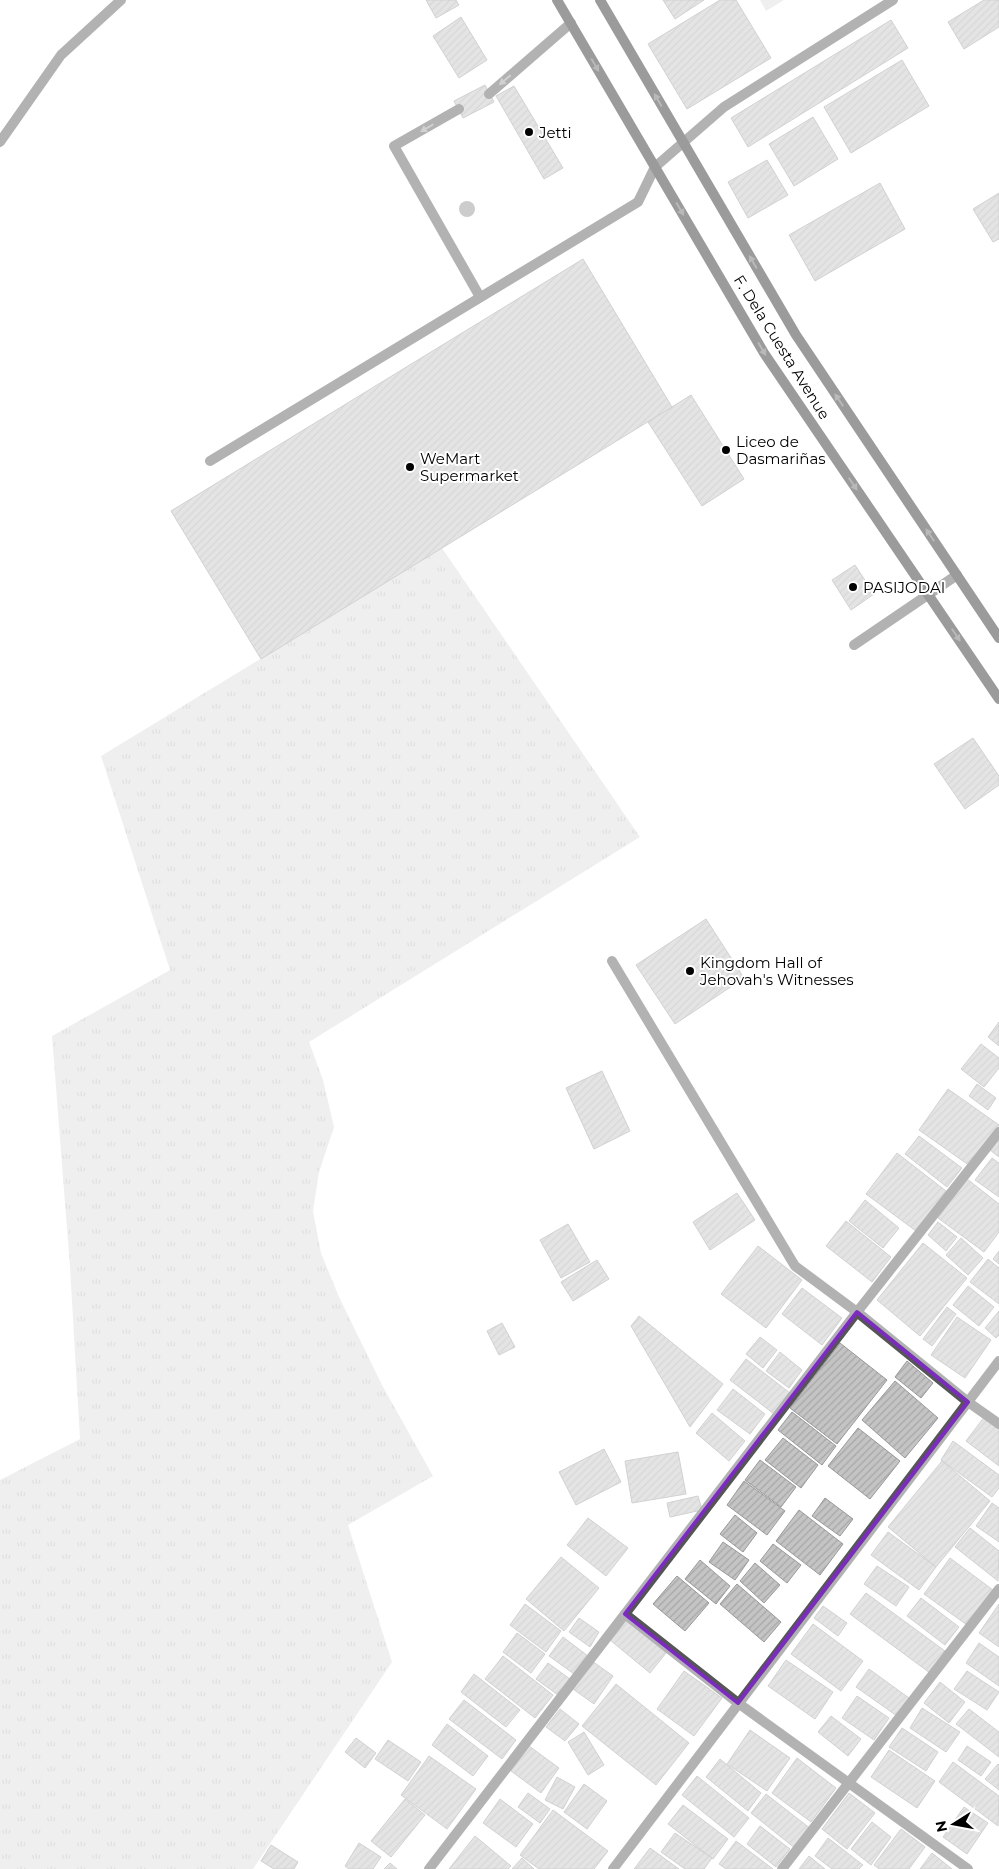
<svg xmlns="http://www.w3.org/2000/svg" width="999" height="1869" font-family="Montserrat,sans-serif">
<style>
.grass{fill:url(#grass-tufts)}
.pitch{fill:#dcdcdc}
.building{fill:url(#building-hatch);stroke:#999}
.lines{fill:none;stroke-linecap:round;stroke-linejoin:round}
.lane{stroke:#555;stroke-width:10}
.street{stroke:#555;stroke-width:10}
.secondary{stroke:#222;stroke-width:10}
.tree{fill:#8f8f8f}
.oneway{fill:#646464}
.oneway2{fill:#999}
.marked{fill:none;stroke:#7b2cbf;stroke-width:4;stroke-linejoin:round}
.poi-dot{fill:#000;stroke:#fff;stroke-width:2}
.labels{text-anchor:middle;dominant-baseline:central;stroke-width:4;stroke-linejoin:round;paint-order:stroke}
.poi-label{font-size:15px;fill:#000;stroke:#fff;text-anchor:start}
.street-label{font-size:15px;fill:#000;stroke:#fff}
</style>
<defs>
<pattern id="grass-tufts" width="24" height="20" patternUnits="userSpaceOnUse" patternTransform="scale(1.25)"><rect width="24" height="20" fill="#dcdcdc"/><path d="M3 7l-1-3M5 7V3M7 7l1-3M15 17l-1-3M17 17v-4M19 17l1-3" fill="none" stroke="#bbb"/></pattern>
<pattern id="building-hatch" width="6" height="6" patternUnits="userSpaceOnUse" patternTransform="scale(1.25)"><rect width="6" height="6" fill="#c4c4c4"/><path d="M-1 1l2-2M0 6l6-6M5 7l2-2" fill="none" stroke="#a7a7a7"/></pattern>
</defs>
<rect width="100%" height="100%" fill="#fff"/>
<polygon class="grass" points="442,548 640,837 309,1042 323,1080 334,1127 319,1172 313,1211 321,1253 339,1297 382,1385 433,1476 348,1525 392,1662 253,1869 0,1869 0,1480 80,1439 70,1267 52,1036 170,970 101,756"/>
<polygon class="pitch" points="760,0 784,0 766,11"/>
<g class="building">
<polygon points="426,0 456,0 459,5 436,18"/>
<polygon points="663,0 704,0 675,19"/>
<polygon points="720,0 736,0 771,58 687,109 648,44"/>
<polygon points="984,0 999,0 999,27 964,49 948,22"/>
<polygon points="461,17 487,60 459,78 433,36"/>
<polygon points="891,20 908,48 748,147 731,118"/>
<polygon points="902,60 929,106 851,153 824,107"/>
<polygon points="485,85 494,102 463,118 454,101"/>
<polygon points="514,86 563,168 544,179 496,96"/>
<polygon points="813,117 838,159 794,186 769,144"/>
<polygon points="767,160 788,195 748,218 728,182"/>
<polygon points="880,183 905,229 815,281 789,235"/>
<polygon points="999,193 999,239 993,242 973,209"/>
<polygon points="583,259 672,407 261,659 171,511"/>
<polygon points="691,395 744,479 702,506 648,422"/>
<polygon points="855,565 874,594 851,610 832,580"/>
<polygon points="973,738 999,776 999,785 965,809 934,764"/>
<polygon points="706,919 744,978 675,1024 636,965"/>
<polygon points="999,1022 999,1046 988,1037"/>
<polygon points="981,1044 999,1058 999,1068 984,1087 961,1069"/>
<polygon points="602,1071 630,1131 594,1149 566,1088"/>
<polygon points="977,1084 996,1098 988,1110 969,1096"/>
<polygon points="948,1089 999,1125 970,1166 919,1130"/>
<polygon points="919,1136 962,1168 947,1187 905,1154"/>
<polygon points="999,1137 999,1157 990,1150"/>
<polygon points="897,1153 946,1191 916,1231 866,1194"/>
<polygon points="992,1158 999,1163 999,1197 975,1180"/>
<polygon points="967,1179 999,1204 999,1232 984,1252 938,1218"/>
<polygon points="737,1193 755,1220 710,1250 693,1222"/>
<polygon points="865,1200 899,1228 883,1248 849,1221"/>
<polygon points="846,1221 891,1257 872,1282 826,1246"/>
<polygon points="938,1222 957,1237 946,1251 928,1235"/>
<polygon points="568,1224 590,1262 561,1278 540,1240"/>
<polygon points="961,1238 983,1258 968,1275 946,1255"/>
<polygon points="923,1243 967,1278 920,1336 877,1300"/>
<polygon points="758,1246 802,1280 766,1328 721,1294"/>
<polygon points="999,1251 999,1264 993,1259"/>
<polygon points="988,1259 999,1268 999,1304 970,1282"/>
<polygon points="597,1260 609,1279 573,1301 561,1282"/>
<polygon points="968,1286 994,1307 979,1326 953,1305"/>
<polygon points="802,1288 842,1318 822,1345 782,1314"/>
<polygon points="947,1307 956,1314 932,1346 923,1339"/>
<polygon points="999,1311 999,1335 996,1338 985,1328"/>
<polygon points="639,1316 723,1384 690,1427 631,1326"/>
<polygon points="957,1317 991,1340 965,1378 931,1355"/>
<polygon points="502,1323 515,1347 499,1355 487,1331"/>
<polygon points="760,1337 777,1350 763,1368 746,1354"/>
<polygon points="840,1343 887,1380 837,1444 790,1408"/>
<polygon points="780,1352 802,1370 789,1388 766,1371"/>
<polygon points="746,1359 790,1393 774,1414 730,1380"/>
<polygon points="907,1361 933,1383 921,1398 895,1377"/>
<polygon points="895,1381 938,1418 905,1458 862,1420"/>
<polygon points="733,1389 765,1414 750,1434 717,1410"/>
<polygon points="792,1412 836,1446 822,1465 778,1430"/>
<polygon points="712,1413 745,1441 729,1461 696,1433"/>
<polygon points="985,1416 999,1427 999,1466 966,1441"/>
<polygon points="858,1428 900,1461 870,1499 828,1466"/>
<polygon points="783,1438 818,1465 801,1488 765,1460"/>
<polygon points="953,1441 999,1475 999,1488 992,1497 941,1460"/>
<polygon points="604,1449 621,1482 576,1505 559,1472"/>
<polygon points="678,1452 686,1494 632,1503 625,1461"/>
<polygon points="760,1460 796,1487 781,1507 745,1480"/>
<polygon points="942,1461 990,1501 936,1567 888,1527"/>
<polygon points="744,1481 785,1511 767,1535 727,1505"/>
<polygon points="698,1496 702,1510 670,1517 667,1503"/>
<polygon points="825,1498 853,1519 840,1536 812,1516"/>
<polygon points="992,1503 999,1508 999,1542 976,1526"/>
<polygon points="799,1510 843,1544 820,1575 776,1541"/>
<polygon points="735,1515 757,1533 743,1552 720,1534"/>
<polygon points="588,1518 628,1548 606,1576 567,1545"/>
<polygon points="970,1528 999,1551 998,1581 955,1547"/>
<polygon points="888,1532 936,1567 919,1590 871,1555"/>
<polygon points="723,1542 749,1560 735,1580 709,1562"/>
<polygon points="773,1544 801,1565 787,1583 760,1561"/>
<polygon points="561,1557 599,1588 564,1631 526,1599"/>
<polygon points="950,1558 993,1590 967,1625 924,1594"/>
<polygon points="700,1560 730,1586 716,1604 685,1579"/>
<polygon points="755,1563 780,1585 764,1603 740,1581"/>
<polygon points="877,1566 909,1587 896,1606 864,1584"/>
<polygon points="677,1576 709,1603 685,1631 653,1604"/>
<polygon points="737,1584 781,1622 764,1642 720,1604"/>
<polygon points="866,1593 945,1651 930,1673 850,1614"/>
<polygon points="921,1598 959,1627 945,1645 907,1616"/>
<polygon points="525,1604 561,1631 546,1652 510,1625"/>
<polygon points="999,1604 999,1647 979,1633"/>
<polygon points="823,1606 847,1623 838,1636 814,1618"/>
<polygon points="579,1618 599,1632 590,1647 569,1632"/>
<polygon points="626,1620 666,1653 650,1673 610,1640"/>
<polygon points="813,1624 863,1661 841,1691 791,1654"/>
<polygon points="517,1633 545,1654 531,1673 503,1652"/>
<polygon points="563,1637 588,1656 574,1674 549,1656"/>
<polygon points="979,1643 999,1657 999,1686 966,1663"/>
<polygon points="503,1656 553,1695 535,1718 485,1679"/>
<polygon points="786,1660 833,1692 815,1719 768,1686"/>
<polygon points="592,1661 613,1676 594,1704 573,1689"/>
<polygon points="548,1663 570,1679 558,1695 536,1679"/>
<polygon points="869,1669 909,1698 897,1716 856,1687"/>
<polygon points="684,1671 722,1698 694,1736 657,1709"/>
<polygon points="967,1671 999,1692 987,1710 954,1689"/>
<polygon points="474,1674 520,1710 506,1727 461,1692"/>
<polygon points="940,1682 965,1702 949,1723 924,1703"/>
<polygon points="616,1684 689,1743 656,1785 582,1726"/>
<polygon points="857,1696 889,1718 874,1740 842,1718"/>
<polygon points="464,1700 516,1740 502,1759 449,1719"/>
<polygon points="922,1708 960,1732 946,1752 910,1728"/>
<polygon points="560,1709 579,1724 565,1741 546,1727"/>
<polygon points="969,1709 999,1732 999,1757 956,1724"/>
<polygon points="831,1716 861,1739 848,1756 818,1732"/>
<polygon points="447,1724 488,1756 473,1776 432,1745"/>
<polygon points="902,1728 938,1752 926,1771 889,1747"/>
<polygon points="750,1730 790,1758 767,1791 727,1764"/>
<polygon points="584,1732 604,1765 588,1775 568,1742"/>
<polygon points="356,1738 376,1753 365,1768 345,1752"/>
<polygon points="388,1740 421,1762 408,1781 375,1759"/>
<polygon points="529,1746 559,1768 541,1793 511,1771"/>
<polygon points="967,1746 991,1762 981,1776 958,1760"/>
<polygon points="889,1750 935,1781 917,1808 871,1777"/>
<polygon points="429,1756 476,1789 447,1829 401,1795"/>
<polygon points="797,1758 836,1788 811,1822 772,1793"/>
<polygon points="720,1759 761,1793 748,1811 706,1777"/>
<polygon points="953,1762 999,1796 998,1826 939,1782"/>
<polygon points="998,1764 999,1765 999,1790 985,1779"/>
<polygon points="697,1776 749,1818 734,1837 682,1795"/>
<polygon points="557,1777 575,1787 563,1809 545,1800"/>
<polygon points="584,1784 607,1801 587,1829 564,1812"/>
<polygon points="528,1793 550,1809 540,1823 518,1807"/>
<polygon points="849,1793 875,1813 847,1849 822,1829"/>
<polygon points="766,1794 811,1829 796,1849 751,1813"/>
<polygon points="405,1799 425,1815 391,1857 371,1841"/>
<polygon points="500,1799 533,1824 516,1847 483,1823"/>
<polygon points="683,1805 728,1839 713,1859 668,1824"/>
<polygon points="964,1807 988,1823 967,1854 943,1837"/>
<polygon points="553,1810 608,1851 594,1869 539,1869 520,1855"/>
<polygon points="872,1822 891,1837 871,1865 851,1849"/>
<polygon points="760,1826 790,1849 776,1867 747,1844"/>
<polygon points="901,1829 925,1847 909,1869 879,1869 874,1865"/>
<polygon points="675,1833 712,1858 704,1869 685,1869 661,1852"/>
<polygon points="475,1836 511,1866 508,1869 449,1869"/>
<polygon points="828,1838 863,1865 859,1869 832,1869 815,1856"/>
<polygon points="736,1841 773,1869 726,1869 719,1864"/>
<polygon points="359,1843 381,1857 373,1869 349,1869 345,1866"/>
<polygon points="271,1845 298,1862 294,1869 274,1869 261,1861"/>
<polygon points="650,1848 679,1869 634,1869"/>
<polygon points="932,1853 952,1869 920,1869"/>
<polygon points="809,1856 825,1869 799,1869"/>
<polygon points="522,1858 534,1869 512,1869"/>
<polygon points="390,1863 397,1869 384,1869"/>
</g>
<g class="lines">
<g class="lane">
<polyline points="489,94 571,23"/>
<polyline points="459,109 394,146 480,297"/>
<polyline points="210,461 638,202 655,167 724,107 893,0"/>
<polyline points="854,645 957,575"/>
</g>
<g class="street">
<polyline points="0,142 61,55 121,0"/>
<polyline points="612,961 795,1266 857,1312 968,1402 999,1424"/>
<polyline points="625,1614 738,1703 968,1869"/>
<polyline points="429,1869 857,1312 999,1132"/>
<polyline points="613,1869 999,1361"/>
<polyline points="782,1869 999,1589"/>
</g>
<g class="secondary">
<polyline points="557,0 764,353 999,699"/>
<polyline points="600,0 796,335 999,638"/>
</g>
</g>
<circle class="tree" cx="467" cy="209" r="8"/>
<defs><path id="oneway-solid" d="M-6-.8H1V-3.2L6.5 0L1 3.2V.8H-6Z" transform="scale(1.25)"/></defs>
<g class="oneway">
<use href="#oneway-solid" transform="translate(595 65) rotate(60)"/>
<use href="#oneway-solid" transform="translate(658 100) rotate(-120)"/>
<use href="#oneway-solid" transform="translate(680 209) rotate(60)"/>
<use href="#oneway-solid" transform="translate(753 262) rotate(-120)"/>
<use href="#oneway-solid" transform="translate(762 349) rotate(59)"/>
<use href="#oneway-solid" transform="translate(839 400) rotate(-124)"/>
<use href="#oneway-solid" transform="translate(853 484) rotate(56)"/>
<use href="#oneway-solid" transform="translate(930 535) rotate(-124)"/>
<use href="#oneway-solid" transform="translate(956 635) rotate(56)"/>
</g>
<g class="oneway2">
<use href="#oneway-solid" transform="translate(505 80) rotate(140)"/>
<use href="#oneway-solid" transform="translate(427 128) rotate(150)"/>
</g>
<path d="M0 0H999V1869H0ZM 857,1312 L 968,1402 L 738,1703 L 625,1614 Z" fill="#fff" fill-opacity=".55" fill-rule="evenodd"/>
<path class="marked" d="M 857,1312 L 968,1402 L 738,1703 L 625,1614 Z"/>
<g class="poi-dot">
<circle cx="529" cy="132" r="5"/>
<circle cx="726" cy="450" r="5"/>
<circle cx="410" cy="467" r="5"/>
<circle cx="853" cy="587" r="5"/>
<circle cx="690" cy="971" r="5"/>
</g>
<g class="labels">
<g class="poi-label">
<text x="539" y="132">Jetti</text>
<text x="736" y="441">Liceo de<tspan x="736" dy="17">Dasmariñas</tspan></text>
<text x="420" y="458">WeMart<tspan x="420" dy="17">Supermarket</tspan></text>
<text x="863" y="587">PASIJODAI</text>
<text x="700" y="962">Kingdom Hall of<tspan x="700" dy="17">Jehovah's Witnesses</tspan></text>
</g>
<g class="street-label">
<text transform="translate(782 347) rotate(58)">F. Dela Cuesta Avenue</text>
</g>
</g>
<g transform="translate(954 1824) rotate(259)" stroke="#ffffff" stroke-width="4" paint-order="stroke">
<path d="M0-4L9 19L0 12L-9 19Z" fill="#000000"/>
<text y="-8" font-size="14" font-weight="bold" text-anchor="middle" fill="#000000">N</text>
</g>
</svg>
